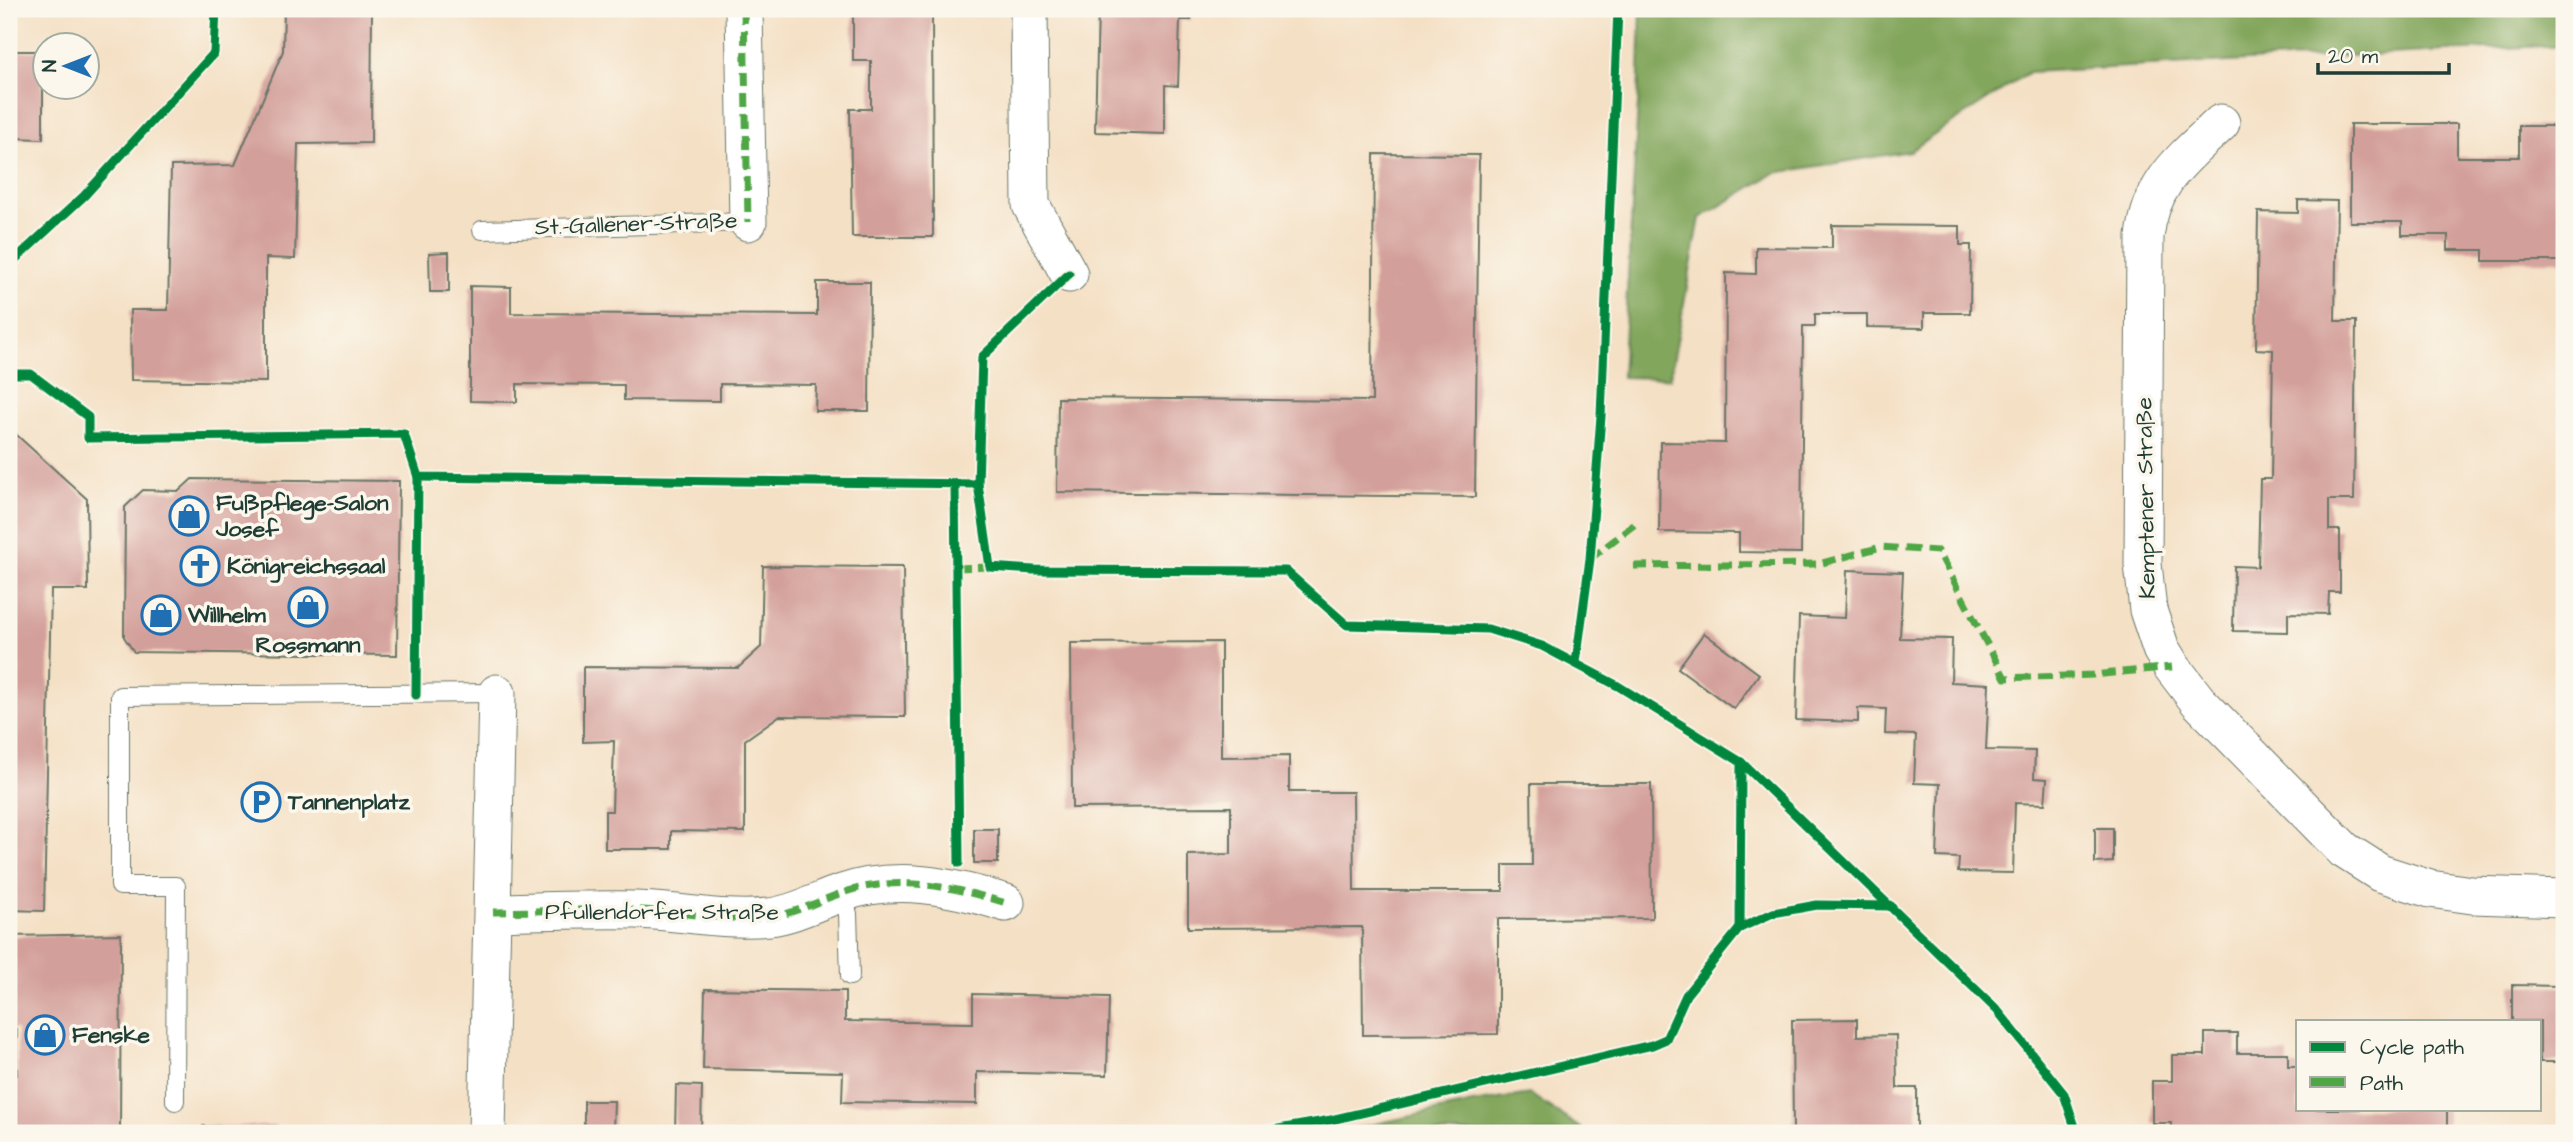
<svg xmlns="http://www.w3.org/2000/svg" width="2573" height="1142" font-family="'Architects Daughter',sans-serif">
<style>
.forest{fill:#82a65c;stroke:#507248;stroke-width:2}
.building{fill:#d39f9a}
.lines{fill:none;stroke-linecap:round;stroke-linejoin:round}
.lane-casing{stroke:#6a7667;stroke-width:20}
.street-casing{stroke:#6a7667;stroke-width:39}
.lane{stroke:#fff;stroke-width:18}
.street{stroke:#fff;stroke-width:37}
.quiet{stroke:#4fa644;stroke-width:7;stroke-dasharray:14 7;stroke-linecap:butt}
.cycleway-casing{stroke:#fbf7ec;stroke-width:13}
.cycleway{stroke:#00873e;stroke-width:9}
.labels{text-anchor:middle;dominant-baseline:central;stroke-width:7;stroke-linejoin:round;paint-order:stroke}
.street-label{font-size:23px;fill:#1f3d34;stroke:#fbf7ec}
.poi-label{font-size:23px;font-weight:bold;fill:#1f3d34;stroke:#fbf7ec;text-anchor:start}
</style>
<rect width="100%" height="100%" fill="#fbf7ec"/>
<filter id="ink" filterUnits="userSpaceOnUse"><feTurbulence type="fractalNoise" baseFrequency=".0143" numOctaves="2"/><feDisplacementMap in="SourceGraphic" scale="14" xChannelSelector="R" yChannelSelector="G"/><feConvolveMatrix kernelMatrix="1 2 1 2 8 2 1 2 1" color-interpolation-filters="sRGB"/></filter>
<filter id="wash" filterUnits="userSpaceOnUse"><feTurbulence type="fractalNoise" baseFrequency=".00686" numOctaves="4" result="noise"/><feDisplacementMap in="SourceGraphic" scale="28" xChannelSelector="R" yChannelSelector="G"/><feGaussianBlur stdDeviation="1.57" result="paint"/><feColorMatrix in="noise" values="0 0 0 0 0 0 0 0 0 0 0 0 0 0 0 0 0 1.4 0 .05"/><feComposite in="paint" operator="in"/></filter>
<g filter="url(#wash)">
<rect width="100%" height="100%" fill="#f4e0c5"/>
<g class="forest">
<polygon points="1641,9 2564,9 2564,45 2029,72 1910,151 1775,173 1700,218 1670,378 1622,377 1638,104"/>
<polygon points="1530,1094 1580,1128 1583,1133 1333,1133 1473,1103"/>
</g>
<g id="blocks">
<g class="building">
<polygon points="284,9 372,9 371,143 298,144 295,259 266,258 266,382 131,380 130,310 168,310 171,166 235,165 283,51"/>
<polygon points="853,9 932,9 933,237 852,237 850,109 871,109 871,61 853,61"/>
<polygon points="1098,9 1192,9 1191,20 1180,20 1178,86 1165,85 1165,134 1095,132"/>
<polygon points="9,51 43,51 43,139 9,138"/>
<polygon points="2350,124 2457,124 2457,157 2519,157 2519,126 2564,126 2564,261 2483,261 2483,250 2448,250 2448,235 2402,235 2402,222 2350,222"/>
<polygon points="1374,154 1479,155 1475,497 1057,492 1058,398 1372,401"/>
<polygon points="2298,200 2337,201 2335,321 2356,321 2354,500 2329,500 2329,530 2340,530 2340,592 2329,592 2328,614 2288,613 2288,632 2233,631 2234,566 2258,567 2260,479 2271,479 2273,350 2256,349 2258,212 2298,213"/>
<polygon points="1832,225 1960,226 1960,245 1971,245 1970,313 1924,313 1924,328 1867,327 1867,314 1815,314 1815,326 1803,326 1801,553 1739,552 1739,533 1659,532 1660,442 1725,443 1726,273 1756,274 1756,247 1832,248"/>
<polygon points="449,252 449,292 430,292 429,253"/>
<polygon points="817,282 870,282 869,411 815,411 816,385 720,384 720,401 624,400 624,385 517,384 517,402 470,401 470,286 511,287 511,313 817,315"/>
<polygon points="9,428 87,499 88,590 51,590 44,911 9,910"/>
<polygon points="192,479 399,481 397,655 134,652 124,637 125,507 143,490 179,491"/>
<polygon points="763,566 903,567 905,717 779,716 745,740 745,832 671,831 671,849 605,849 605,811 612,811 614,741 583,742 583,667 738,668 761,647"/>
<polygon points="1847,570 1903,572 1900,638 1952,639 1951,682 1989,684 1986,750 2035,751 2034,778 2047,779 2045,804 2015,803 2013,873 1958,872 1959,858 1937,857 1940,784 1914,783 1916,735 1885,734 1886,709 1858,708 1858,722 1796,720 1799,616 1845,618"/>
<polygon points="1704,633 1759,674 1734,709 1678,668"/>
<polygon points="1221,642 1221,757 1289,756 1289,792 1353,792 1354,891 1503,891 1503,865 1532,865 1531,784 1651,784 1652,918 1498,919 1498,1034 1363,1035 1362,927 1188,928 1188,855 1231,854 1231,807 1072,808 1071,643"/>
<polygon points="2095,828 2113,828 2113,862 2095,863"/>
<rect x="974" y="829" width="24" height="34"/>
<polygon points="121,934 120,1133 9,1133 9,1075 17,1075 17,1029 9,1029 9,936"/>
<polygon points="2512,985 2564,986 2564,1062 2540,1062 2540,1021 2512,1021"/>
<polygon points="705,989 845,991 845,1021 905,1022 973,1023 973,994 1109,997 1107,1075 977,1072 977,1104 842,1102 843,1072 703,1069"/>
<polygon points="1857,1019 1857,1036 1896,1035 1897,1088 1917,1088 1917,1133 1793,1133 1792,1020"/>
<polygon points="2205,1033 2237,1033 2237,1053 2288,1053 2288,1066 2298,1066 2298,1109 2447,1109 2447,1133 2171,1133 2171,1123 2152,1123 2152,1081 2172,1081 2172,1055 2205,1055"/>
<polygon points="676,1085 702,1086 701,1133 675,1133"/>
<polygon points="584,1101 614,1101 613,1133 584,1133"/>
<rect x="203" y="1126" width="74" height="7"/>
</g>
</g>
</g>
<g filter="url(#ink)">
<use href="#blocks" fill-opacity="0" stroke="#6a7667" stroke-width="2"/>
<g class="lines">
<g class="lane-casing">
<g id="lane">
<polyline points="482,230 748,222"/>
<polyline points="842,893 848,914 850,976"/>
<polyline points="175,1101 176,886 120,886 120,696 497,693"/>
</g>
</g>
<g class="street-casing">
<g id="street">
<polyline points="744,9 748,222"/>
<polyline points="1029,9 1031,205 1069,274"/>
<path d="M 2221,123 C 2183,159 2151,181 2145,237 L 2143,564 L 2148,610 L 2161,649 L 2172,667 L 2198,701 L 2344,850 L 2380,873 L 2430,889 L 2472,895 L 2564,898"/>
<path d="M 493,912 C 541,911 589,909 636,910 C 680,911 725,922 769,917 C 794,914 816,902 839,894 C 895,874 951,886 1006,903"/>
<polyline points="487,1133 497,693"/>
</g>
</g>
<use href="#lane" class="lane"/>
<use href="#street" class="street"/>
<g class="quiet">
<polyline points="744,9 748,222"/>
<polyline points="1590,559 1635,524"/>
<polyline points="1634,566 1819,564 1881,547 1938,551 2005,678 2093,675 2172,667"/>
<polyline points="956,568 990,567"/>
<path d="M 493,912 C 541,911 589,909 636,910 C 680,911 725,922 769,917 C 794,914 816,902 839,894 C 895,874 951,886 1006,903"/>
</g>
<g class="cycleway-casing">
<g id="cycleway">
<polyline points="9,265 84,196 214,53 216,9"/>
<polyline points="1069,274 982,357 978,484 990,567 1034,570 1286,571 1347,625 1488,629 1542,646 1618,686 1741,762 1997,1010 2064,1094 2077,1133"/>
<polyline points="9,374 31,374 88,417 88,438 404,434 418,477 978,484"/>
<polyline points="955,484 959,863"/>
<polyline points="1576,662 1590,559 1601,416 1618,9"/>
<polyline points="416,695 418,477"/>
<polyline points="1740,928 1741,762"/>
<polyline points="1255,1133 1331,1120 1652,1045 1666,1039 1686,995 1740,928 1773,913 1817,905 1891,906"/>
</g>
</g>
<use href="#cycleway" class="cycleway"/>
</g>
</g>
<defs>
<g id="shop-ring" transform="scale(2.0125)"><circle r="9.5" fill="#fbf7ec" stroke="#1f6fb2" stroke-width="1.5"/><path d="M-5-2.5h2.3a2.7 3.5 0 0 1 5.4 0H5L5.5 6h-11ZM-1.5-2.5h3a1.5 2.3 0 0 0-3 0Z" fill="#1f6fb2"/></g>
<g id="church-ring" transform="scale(2.0125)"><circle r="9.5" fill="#fbf7ec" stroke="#1f6fb2" stroke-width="1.5"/><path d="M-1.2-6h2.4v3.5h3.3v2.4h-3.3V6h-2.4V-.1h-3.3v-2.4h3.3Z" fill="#1f6fb2"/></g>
<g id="parking-ring" transform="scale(2.0125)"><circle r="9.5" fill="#fbf7ec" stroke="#1f6fb2" stroke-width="1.5"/><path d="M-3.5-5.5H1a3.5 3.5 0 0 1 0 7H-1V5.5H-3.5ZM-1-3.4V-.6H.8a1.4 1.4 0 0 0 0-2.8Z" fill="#1f6fb2"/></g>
</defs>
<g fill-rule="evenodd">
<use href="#shop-ring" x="189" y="516"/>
<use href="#church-ring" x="200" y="566"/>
<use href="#shop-ring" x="308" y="607"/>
<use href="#shop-ring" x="161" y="615"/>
<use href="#parking-ring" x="261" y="802"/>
<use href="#shop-ring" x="45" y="1035"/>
</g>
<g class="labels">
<g class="street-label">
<text transform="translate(636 224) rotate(-2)">St.-Gallener-Straße</text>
<text transform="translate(2146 498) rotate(-91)">Kemptener Straße</text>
<text x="662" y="912">Pfullendorfer Straße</text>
</g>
<g class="poi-label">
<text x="216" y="503">Fußpflege-Salon<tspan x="216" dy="26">Josef</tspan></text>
<text x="227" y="566">Königreichssaal</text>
<text x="188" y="615">Willhelm</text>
<text x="308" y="645" text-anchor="middle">Rossmann</text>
<text x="288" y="802">Tannenplatz</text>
<text x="72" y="1035">Fenske</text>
</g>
</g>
<rect width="2573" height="1142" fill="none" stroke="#fbf7ec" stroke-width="35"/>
<rect x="2296" y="1020" width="245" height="91" fill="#fbf7ec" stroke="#a3ada2" stroke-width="2"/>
<rect x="2310" y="1042" width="35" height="10" fill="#00873e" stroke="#a3ada2" stroke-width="2"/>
<text x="2360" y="1054" font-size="21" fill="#1f3d34">Cycle path</text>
<rect x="2310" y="1077" width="35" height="10" fill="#4fa644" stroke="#a3ada2" stroke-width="2"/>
<text x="2360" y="1090" font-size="21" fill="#1f3d34">Path</text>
<g transform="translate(66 66) rotate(270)"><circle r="33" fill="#fbf7ec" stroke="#a3ada2" stroke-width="2"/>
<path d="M0-5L12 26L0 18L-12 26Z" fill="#1f6fb2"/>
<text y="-10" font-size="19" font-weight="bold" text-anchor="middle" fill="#1f3d34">N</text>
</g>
<path d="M2318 63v10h131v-10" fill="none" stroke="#1f3d34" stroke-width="3.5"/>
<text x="2328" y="63" font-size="21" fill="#1f3d34" stroke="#fbf7ec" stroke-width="5" paint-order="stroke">20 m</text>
</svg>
